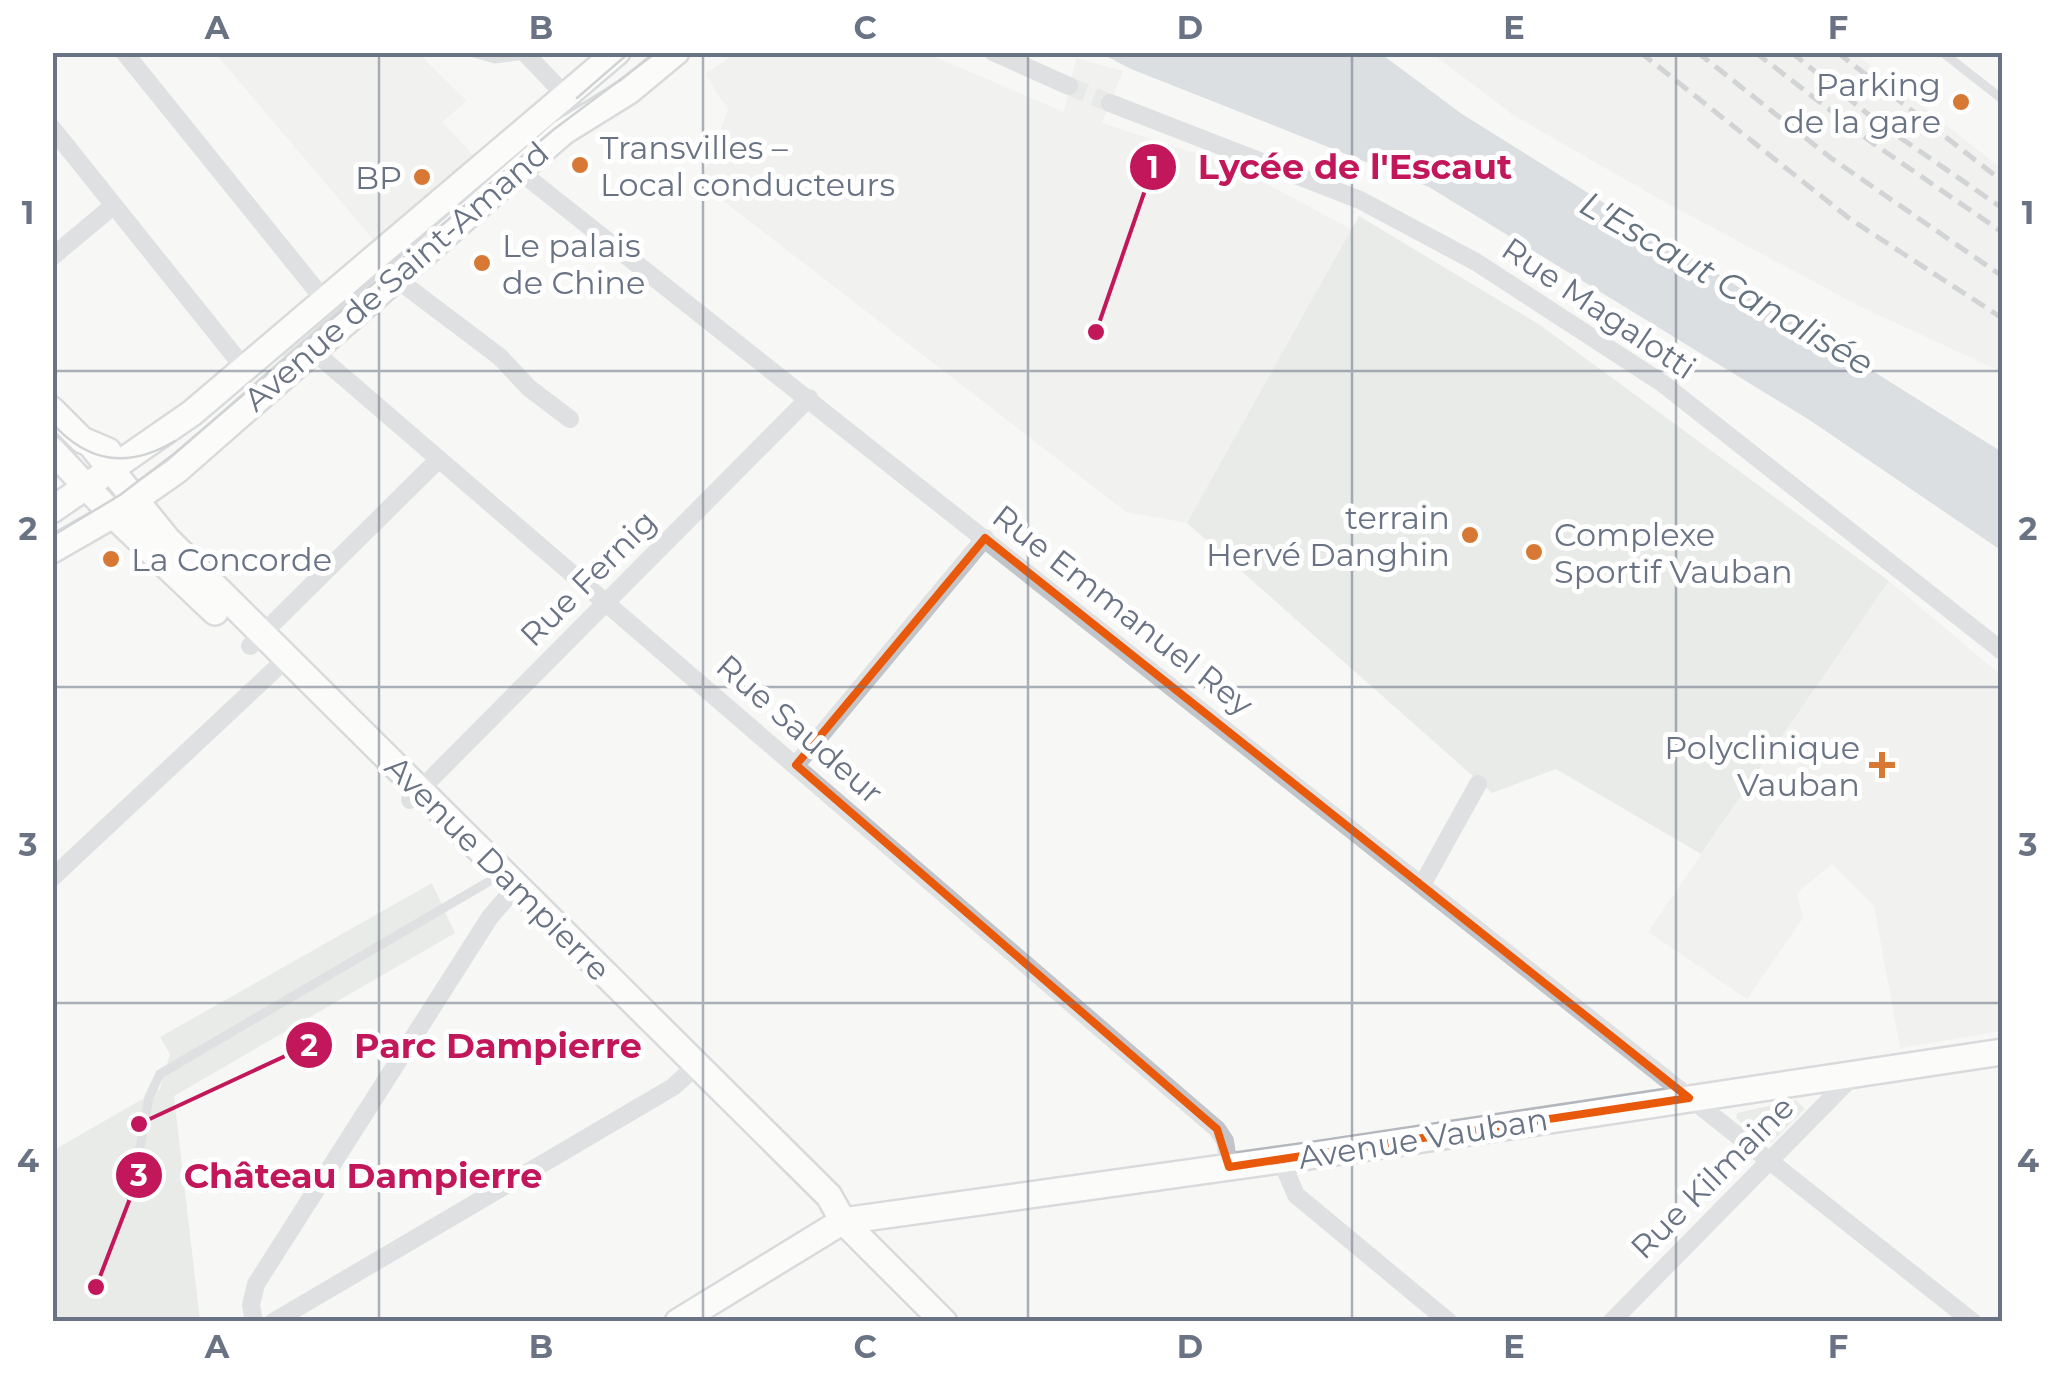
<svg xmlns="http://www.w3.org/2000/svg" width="2055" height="1374" font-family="Montserrat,sans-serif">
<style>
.built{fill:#e8e8e8}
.green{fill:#d6dcd5}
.water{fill:#bbc2c9}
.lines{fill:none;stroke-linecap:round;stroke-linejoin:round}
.street-tunnel{stroke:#d4d7d9;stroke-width:18;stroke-dasharray:18 9;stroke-linecap:butt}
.secondary-casing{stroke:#b4b7bd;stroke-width:30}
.lane{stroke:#c1c4c8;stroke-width:9}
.street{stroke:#c1c4c8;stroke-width:18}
.secondary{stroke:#fff;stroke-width:25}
.tram{stroke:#a3a7ad;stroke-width:2.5}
.rail{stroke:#a3a7ad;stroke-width:5;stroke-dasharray:15 8;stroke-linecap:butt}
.marked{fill:none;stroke:#e8590c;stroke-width:8;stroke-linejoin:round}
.grid{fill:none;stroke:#697384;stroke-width:2.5;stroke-opacity:0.55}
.poi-dot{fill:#d87835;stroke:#fff;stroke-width:4}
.labels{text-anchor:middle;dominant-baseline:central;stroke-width:10;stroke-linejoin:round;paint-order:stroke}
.poi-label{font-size:32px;fill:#697384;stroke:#fff;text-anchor:end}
.street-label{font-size:32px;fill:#697384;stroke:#fff}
.water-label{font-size:35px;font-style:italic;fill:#64737f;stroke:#fff}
.leader{fill:none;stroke:#c2185b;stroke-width:4}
.callout-dot{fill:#c2185b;stroke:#fff;stroke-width:4}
.mark-label{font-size:30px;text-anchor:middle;font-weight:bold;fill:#fff}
.callout-label{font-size:35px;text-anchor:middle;font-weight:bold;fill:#c2185b;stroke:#fff;stroke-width:10;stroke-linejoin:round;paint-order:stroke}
.neatline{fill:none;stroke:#697384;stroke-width:4}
.grid-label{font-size:32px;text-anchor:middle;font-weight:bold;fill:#697384}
</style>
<rect width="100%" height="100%" fill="#f7f8f5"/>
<g class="built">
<polygon points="215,53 418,53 467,101 442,122 475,157 377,244"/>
<polygon points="736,53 926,53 1064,112 1076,58 1123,71 1102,123 1231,165 1353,230 1187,523 1126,512 700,183 728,110 705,74"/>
<polygon points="1431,53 1855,53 2002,169 2002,372 1861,307 1661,200 1516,117"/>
<polygon points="1889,581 2002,676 2002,1031 1900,1048 1874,906 1832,864 1797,893 1803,918 1747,999 1648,932"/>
</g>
<g class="green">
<polygon points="577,96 586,109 287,360 279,351"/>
<polygon points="1359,216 1540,325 1889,581 1701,854 1556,769 1492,793 1187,523"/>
<polygon points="432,883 455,933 174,1096 200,1321 53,1321 52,1151 160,1089 170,1054 160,1037"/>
<polygon points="1796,1100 1805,1109 1772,1142 1765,1143 1736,1118 1737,1113"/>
</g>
<polygon class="water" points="1100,53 1380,53 1462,114 2002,452 2002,551 1811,421 1429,187 1131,69"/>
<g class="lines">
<polyline class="street-tunnel" points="1069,86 1110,103"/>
<g class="secondary-casing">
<g id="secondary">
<polyline points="52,410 82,440 108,451"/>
<polyline points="92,446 167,539 829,1196 843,1221 944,1322"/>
<polyline points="52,450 113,515 215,612"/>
<polyline points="52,510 192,413 617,52"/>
<polyline points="52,550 113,515 176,471 563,132 629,91 676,52"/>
<polyline points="678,1322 843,1221 1316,1155 2002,1052"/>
</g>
</g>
<g class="lane">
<polyline points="470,52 495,59 526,55"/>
<polyline points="1942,52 2002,99"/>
<polyline points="131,1198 149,1097 160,1074 500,875"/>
</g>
<g class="street">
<polyline points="124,52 325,301"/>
<polyline points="524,52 566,96"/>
<polyline points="993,52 1069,86"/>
<polyline points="1110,103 1360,200 1476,262 1662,383 2002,651"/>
<polyline points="52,128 245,369"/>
<polyline points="518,170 1973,1322"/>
<polyline points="52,257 113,206"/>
<polyline points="394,277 500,357 529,388 570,419"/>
<polyline points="311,349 1217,1129 1225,1141 1229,1167"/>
<polyline points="250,646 439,459"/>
<polyline points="796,765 985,538"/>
<polyline points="410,800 809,398"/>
<polyline points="52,878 286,659"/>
<polyline points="1422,885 1478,784"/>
<polyline points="1281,1160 1296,1195 1449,1322"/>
<polyline points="254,1322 251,1305 256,1284 490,917 517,886"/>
<polyline points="273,1322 673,1087 697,1065"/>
<polyline points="1611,1322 1855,1074"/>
</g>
<use href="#secondary" class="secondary"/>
<g class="tram">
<polyline points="577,98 630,52"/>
<path d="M 52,423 C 88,463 128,469 175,441"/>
<polyline points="52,536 120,495 175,453 553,130 657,52"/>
</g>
<g class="rail">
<polyline points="1640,52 1850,219 2002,318"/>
<polyline points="1697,52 1831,158 2002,276"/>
<polyline points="1755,52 1874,144 2002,232"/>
<polyline points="1791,52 1879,123 2002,208"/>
<polyline points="1837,52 2002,181"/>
</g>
</g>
<path d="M0 0H2055V1374H0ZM 985,538 L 1689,1098 L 1229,1167 L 1217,1129 L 796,765 Z" fill="#f7f8f5" fill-opacity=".55" fill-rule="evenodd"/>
<path class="marked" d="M 985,538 L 1689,1098 L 1229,1167 L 1217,1129 L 796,765 Z"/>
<path class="grid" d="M 379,52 L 379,1322M 703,52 L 703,1322M 1028,52 L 1028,1322M 1352,52 L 1352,1322M 1676,52 L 1676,1322M 52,371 L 2002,371M 52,687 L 2002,687M 52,1003 L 2002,1003"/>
<g class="poi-dot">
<circle cx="1961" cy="102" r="10"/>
<circle cx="580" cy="165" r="10"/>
<circle cx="422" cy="177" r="10"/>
<circle cx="482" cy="263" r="10"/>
<circle cx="1470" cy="535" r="10"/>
<circle cx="1534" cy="552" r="10"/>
<circle cx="111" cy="559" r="10"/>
<path d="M1877 750h10v10h10v10h-10v10h-10v-10h-10v-10h10z"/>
</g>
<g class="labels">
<g class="poi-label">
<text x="1941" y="84">Parking<tspan x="1941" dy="37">de la gare</tspan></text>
<text x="600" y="147" text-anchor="start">Transvilles –<tspan x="600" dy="37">Local conducteurs</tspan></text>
<text x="402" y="177">BP</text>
<text x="502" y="245" text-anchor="start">Le palais<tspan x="502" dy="37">de Chine</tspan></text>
<text x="1450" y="517">terrain<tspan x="1450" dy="37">Hervé Danghin</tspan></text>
<text x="1554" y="534" text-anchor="start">Complexe<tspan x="1554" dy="37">Sportif Vauban</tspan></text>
<text x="131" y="559" text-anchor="start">La Concorde</text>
<text x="1860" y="747">Polyclinique<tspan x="1860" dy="37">Vauban</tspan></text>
</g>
<g class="street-label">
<text transform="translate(396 276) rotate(-41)">Avenue de Saint-Amand</text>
<text transform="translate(1599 308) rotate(34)">Rue Magalotti</text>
<text transform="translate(588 578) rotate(-45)">Rue Fernig</text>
<text transform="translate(1123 610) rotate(38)">Rue Emmanuel Rey</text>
<text transform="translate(800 729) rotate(41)">Rue Saudeur</text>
<text transform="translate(498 868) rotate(45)">Avenue Dampierre</text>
<text transform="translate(1423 1138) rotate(-9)">Avenue Vauban</text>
<text transform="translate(1712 1177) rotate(-45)">Rue Kilmaine</text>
</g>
<g class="water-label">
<text transform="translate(1727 283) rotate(30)">L'Escaut Canalisée</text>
</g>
</g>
<path class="leader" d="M1096 332L1153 167M139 1124L309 1045M96 1287L139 1175"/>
<g class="callout-dot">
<circle cx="1096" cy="332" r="10"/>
<circle cx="139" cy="1124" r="10"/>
<circle cx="96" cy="1287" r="10"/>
<circle cx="1153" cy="167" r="25"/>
<circle cx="309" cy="1045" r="25"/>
<circle cx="139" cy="1175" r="25"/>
</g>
<g class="mark-label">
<text x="1153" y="178">1</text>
<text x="309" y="1056">2</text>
<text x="139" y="1186">3</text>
</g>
<g class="callout-label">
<text x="1355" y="179">Lycée de l'Escaut</text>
<text x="498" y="1058">Parc Dampierre</text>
<text x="363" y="1188">Château Dampierre</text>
</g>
<rect width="2055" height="1374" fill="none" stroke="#ffffff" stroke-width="110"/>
<rect x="55" y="55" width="1945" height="1264" class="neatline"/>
<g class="grid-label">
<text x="217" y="39">A</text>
<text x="541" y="39">B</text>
<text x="865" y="39">C</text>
<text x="1190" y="39">D</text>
<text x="1514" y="39">E</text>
<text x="1838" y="39">F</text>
<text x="28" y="224">1</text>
<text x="2028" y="224">1</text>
<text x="28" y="540">2</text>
<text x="2028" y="540">2</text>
<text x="28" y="856">3</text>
<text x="2028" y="856">3</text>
<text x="28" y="1172">4</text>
<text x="2028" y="1172">4</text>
<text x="217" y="1358">A</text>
<text x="541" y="1358">B</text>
<text x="865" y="1358">C</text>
<text x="1190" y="1358">D</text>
<text x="1514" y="1358">E</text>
<text x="1838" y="1358">F</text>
</g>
</svg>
